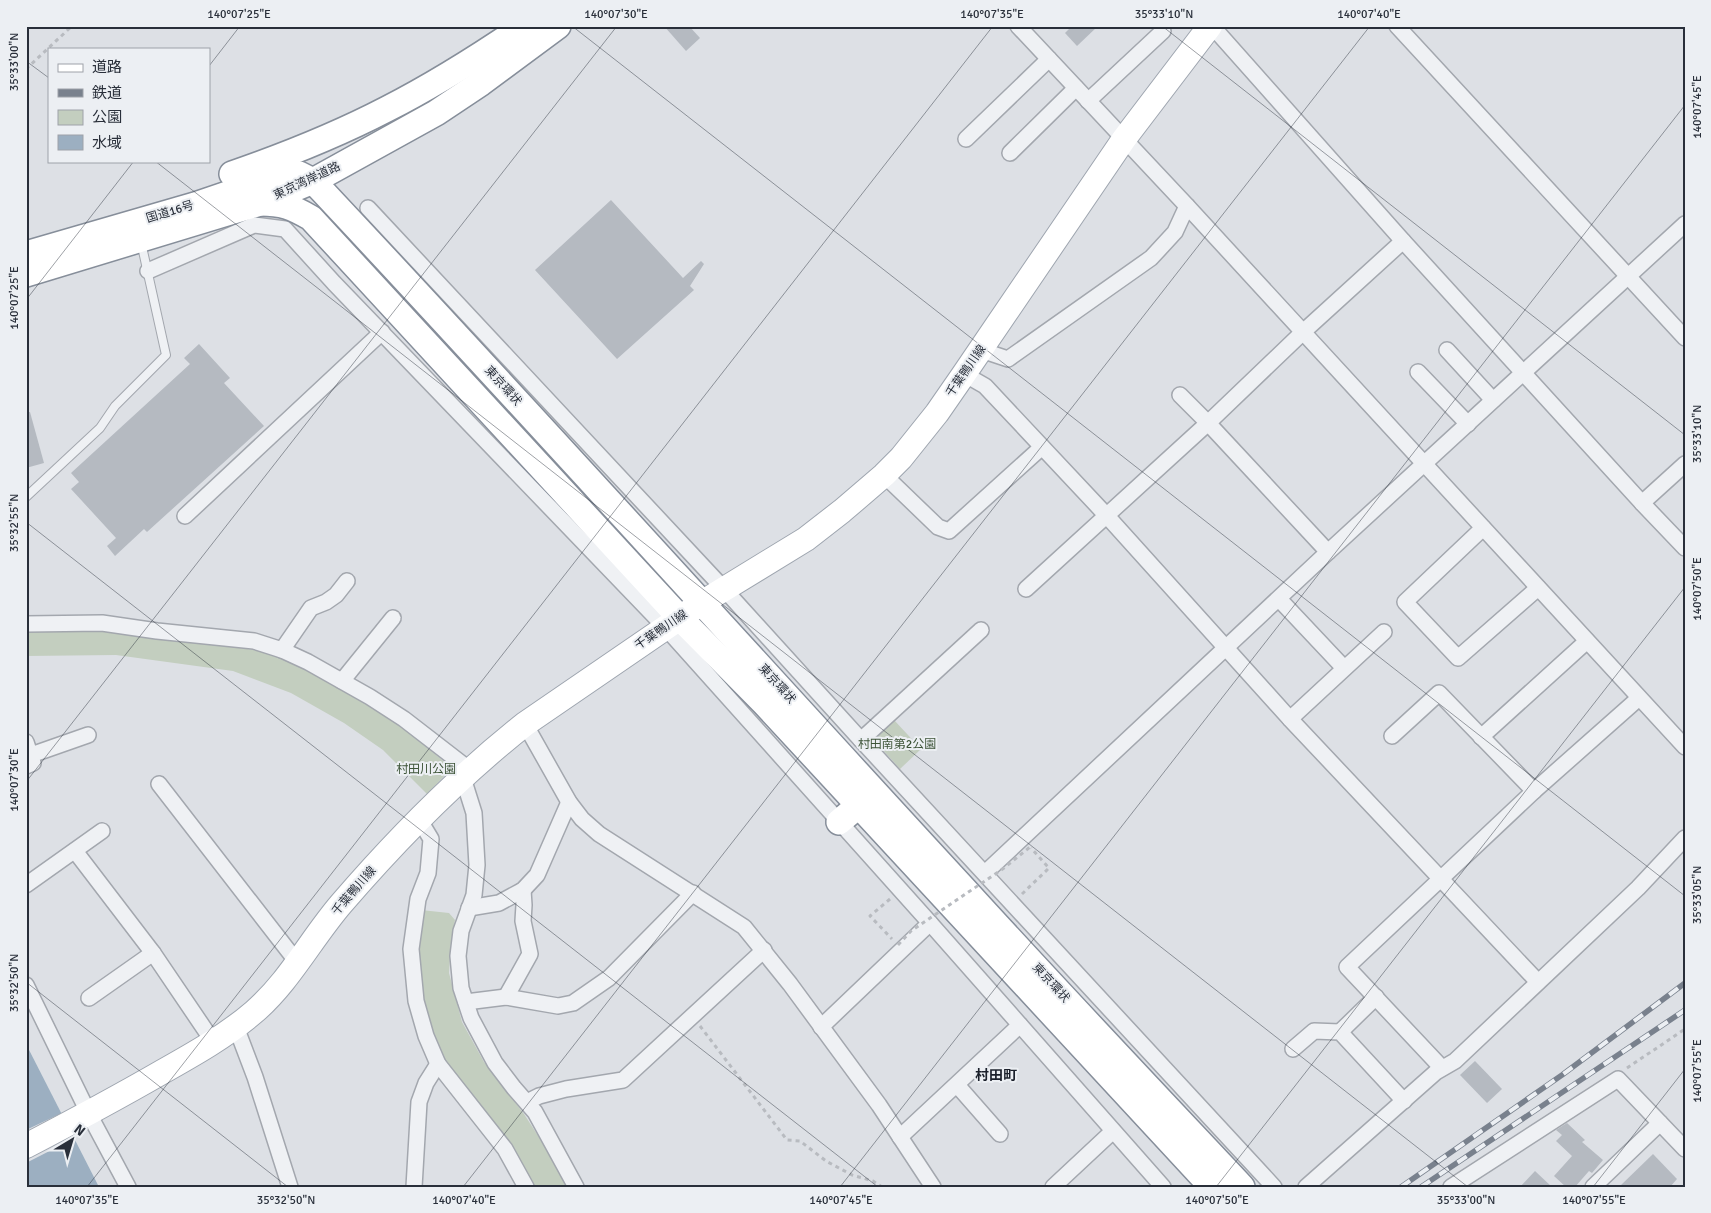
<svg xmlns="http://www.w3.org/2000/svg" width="1711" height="1213" font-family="Signika,'Noto Sans JP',sans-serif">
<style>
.green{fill:#c3cebf}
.water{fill:#9cafc1}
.pier{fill:#dde0e5}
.building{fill:#b5bac1}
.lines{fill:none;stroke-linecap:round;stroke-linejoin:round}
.service-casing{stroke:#a3a7ae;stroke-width:10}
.minor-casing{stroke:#a3a7ae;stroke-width:18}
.primary-casing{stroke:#9ea5af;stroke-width:26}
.trunk-casing{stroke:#868e9a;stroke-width:28}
.path{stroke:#b8bbc0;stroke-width:3;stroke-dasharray:4 4;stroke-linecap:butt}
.service{stroke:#eff1f4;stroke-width:8}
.minor{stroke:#eff1f4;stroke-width:15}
.primary{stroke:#fff;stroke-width:24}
.trunk{stroke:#fff;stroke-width:25}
.rail-casing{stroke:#79818d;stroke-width:5.5}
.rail{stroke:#eceff3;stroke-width:4;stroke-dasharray:11;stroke-linecap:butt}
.path-bridge{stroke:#b8bbc0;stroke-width:3;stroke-dasharray:4 4;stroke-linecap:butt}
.ticks{fill:none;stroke:#292f3a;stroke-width:1;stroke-opacity:0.45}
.labels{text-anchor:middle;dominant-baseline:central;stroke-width:4;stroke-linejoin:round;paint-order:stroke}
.street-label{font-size:12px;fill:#292f3a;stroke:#eceff3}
.park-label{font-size:12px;fill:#3d5438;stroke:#eceff3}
.neighbourhood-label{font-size:14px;font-weight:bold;fill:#1b202b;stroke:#eceff3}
.neatline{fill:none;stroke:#292f3a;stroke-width:2}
.ticks-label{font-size:12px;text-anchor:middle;fill:#292f3a}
</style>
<rect width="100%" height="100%" fill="#dde0e5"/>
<g class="green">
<polygon points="110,630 268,652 297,662 344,687 392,719 452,768 427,794 383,750 344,723 291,693 233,671 116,655 26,656 26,632"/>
<polygon points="894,720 921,749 900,769 873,739"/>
<polygon points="421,910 449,913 455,920 451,942 449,973 462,1022 484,1062 524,1114 544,1145 567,1187 529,1187 437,1056 423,1013 414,956"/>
</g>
<polygon class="water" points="26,1044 99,1187 26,1187"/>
<polygon class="pier" points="64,1112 77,1137 26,1163 26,1130"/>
<g class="building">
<polygon points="664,26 689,26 700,38 686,51"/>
<polygon points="1072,26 1098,26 1077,46 1065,33"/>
<polygon points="611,200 683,278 701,261 704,264 690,286 694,290 617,359 535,270"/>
<polygon points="199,344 230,378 224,383 264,426 147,532 144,529 115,556 107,546 116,538 71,489 79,482 71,473 190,364 184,358"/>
<polygon points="26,412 30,412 44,463 26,468"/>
<polygon points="1475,1061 1502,1089 1487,1103 1460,1075"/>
<polygon points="1567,1123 1585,1140 1582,1142 1603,1160 1592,1173 1589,1171 1575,1187 1566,1187 1554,1176 1572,1156 1556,1141 1562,1135 1556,1130"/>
<polygon points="1653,1154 1677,1179 1670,1187 1619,1187"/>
<polygon points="1535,1171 1552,1187 1520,1187"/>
</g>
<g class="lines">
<g class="service-casing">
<polyline id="service" points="26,497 100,428 115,406 166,355 141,242"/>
</g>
<g class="minor-casing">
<g id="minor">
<polyline points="1018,26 1187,206 1685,747"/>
<polyline points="1212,26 1403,241 1642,503 1685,548"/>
<polyline points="1397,26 1685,338"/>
<polyline points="1088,101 1163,31"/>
<polyline points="966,139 1049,59"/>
<polyline points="1010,153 1076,88"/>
<polyline points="368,208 724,589 861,740 1274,1187"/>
<polyline points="148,271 254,225 285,229 334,283 665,627 930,923 1163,1187"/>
<polyline points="981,350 1008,359 1151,258 1175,232 1187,206"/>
<polyline points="1447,350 1493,400"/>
<polyline points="1418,372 1468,424"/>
<polyline points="964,374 985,386 1107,516 1290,719 1538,982"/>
<polyline points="1180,395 1208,423 1328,552"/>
<polyline points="884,475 938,527 949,531 1042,447"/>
<polyline points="1642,503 1685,464"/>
<polyline points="185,516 382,332"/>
<polyline points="1483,528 1405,602 1458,658 1538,588"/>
<polyline points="1026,589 1208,423 1303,332 1403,241"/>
<polyline points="1279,599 1344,668"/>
<polyline points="26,624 102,623 157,631 254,641 282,650 308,662 370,697 404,719 470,770"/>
<polyline points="282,650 311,608 326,602 336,595 347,581"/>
<polyline points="342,681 393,618"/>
<polyline points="1290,719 1384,632"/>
<polyline points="525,724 569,802 582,819 599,834 744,927 790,984 879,1105 933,1187"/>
<polyline points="1392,736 1439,693 1534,791"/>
<polyline points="1481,737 1587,641"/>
<polyline points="861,740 981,630"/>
<polyline points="26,742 33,763 26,766"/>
<polyline points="31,755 88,735"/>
<polyline points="463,778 474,813 477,865 474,895 461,931 458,956 461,988 471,1018 495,1063 514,1088 535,1112 576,1187"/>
<polyline points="159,784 297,962"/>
<polyline points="419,819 431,839 428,873 418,899 411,949 416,1001 426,1036 438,1064 505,1149 526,1187"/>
<polyline points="75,851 153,953 214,1043"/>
<polyline points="985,873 1328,552 1685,224"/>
<polyline points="26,885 102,831"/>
<polyline points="469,908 499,903 523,890 537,875 569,802"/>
<polyline points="26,985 89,1114 128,1187"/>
<polyline points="506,997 530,954 523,921 524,905 523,890"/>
<polyline points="89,998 153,953"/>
<polyline points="466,1002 506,997 558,1006 573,1003 609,978 693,893"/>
<polyline points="236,1027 255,1077 290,1187"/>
<polyline points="821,1027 930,923"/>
<polyline points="1340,1032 1376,997"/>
<polyline points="1293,1049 1314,1031 1340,1032 1404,1101"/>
<polyline points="1442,1068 1347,967 1534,791 1639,698"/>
<polyline points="957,1085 1000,1134"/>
<polyline points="527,1102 539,1096 566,1089 623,1080 764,950"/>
<polyline points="900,1137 1020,1025"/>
<polyline points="414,1187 419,1102 426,1083 438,1064"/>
<polyline points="1053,1187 1113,1131"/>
<polyline points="1306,1187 1436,1072 1455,1061 1638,888 1685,838"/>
<polyline points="1451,1187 1618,1079 1685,1149"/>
<polyline points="1593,1187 1660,1123"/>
</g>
</g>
<g class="primary-casing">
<path id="primary" d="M 26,1146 C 72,1122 117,1098 162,1072 C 194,1054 226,1036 254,1012 C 289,982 311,939 341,904 C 397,839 458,777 525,724 L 703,602 L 806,539 L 842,511 L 884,475 L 901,458 L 937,413 L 964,374 L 1124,139 L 1210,26"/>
</g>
<g class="trunk-casing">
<g id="trunk">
<path d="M 232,174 C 284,156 337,135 387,109 C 434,85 480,56 524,26"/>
<path d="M 260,203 C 283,203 292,207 311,218 L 680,618 L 765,704 L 1212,1187"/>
<path d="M 26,254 L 195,205 L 286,174 L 299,174 L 313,181 C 533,415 747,654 965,890 C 1056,990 1149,1088 1242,1187"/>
<polyline points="26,274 260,203 313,181 436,113 481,83 558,26"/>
<polyline points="839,822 859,805"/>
</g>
</g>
<g class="path">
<polyline points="26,69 72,26"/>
<polyline points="1022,894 1049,868 1031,848"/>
<polyline points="890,899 870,916 892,939"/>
<polyline points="700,1026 787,1140 800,1141 826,1161 852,1175 873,1181 882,1187"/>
<polyline points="1627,1068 1685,1029"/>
</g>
<use href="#service" class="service"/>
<use href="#minor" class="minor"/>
<use href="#primary" class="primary"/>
<use href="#trunk" class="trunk"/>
<g class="rail-casing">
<g id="rail">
<polyline points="1401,1187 1562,1075 1685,983"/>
<polyline points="1421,1187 1685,1010"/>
</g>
</g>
<use href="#rail" class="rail"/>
<polyline class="path-bridge" points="898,945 911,931 1004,868 1030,847"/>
</g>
<path class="ticks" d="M 572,26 L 1685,896M 1162,26 L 1685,435M 26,61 L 49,78M 209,66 L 240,26M 155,161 L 1468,1187M 26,300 L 134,161M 26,522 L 878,1187M 26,782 L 617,26M 26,982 L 288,1187M 87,1187 L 993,26M 463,1187 L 1370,26M 840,1187 L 1685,105M 1216,1187 L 1685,587M 1593,1187 L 1685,1069"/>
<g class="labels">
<g class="street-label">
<text transform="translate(307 181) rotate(-25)">東京湾岸道路</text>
<text transform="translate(170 212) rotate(-17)">国道16号</text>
<text transform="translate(966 371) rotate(-55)">千葉鴨川線</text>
<text transform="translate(503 386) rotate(48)">東京環状</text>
<text transform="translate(661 630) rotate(-34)">千葉鴨川線</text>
<text transform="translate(777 684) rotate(48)">東京環状</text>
<text transform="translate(354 891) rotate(-49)">千葉鴨川線</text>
<text transform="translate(1051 983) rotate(47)">東京環状</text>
</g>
<g class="park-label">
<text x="897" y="744">村田南第2公園</text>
<text x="426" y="769">村田川公園</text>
</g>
<g class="neighbourhood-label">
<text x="996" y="1075">村田町</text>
</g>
</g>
<rect width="1711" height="1213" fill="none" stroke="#eceff3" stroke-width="55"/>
<rect x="48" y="48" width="162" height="115" fill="#eceff3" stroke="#9ea2a9"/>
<rect x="58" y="64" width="25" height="8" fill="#ffffff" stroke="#9ea2a9"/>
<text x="92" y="72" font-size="15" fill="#292f3a">道路</text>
<rect x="58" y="89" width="25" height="8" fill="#79818d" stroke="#9ea2a9"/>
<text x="92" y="98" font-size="15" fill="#292f3a">鉄道</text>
<rect x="58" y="110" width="25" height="15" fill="#c3cebf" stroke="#9ea2a9"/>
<text x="92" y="122" font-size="15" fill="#292f3a">公園</text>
<rect x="58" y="135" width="25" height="15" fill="#9cafc1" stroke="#9ea2a9"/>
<text x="92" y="148" font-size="15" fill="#292f3a">水域</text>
<g transform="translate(72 1140) rotate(38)" stroke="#eceff3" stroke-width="4" paint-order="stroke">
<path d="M0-4L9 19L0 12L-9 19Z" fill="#292f3a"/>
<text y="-8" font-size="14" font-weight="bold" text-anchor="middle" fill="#292f3a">N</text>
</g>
<rect x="28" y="28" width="1656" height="1158" class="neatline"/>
<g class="ticks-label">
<text x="239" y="18">140°07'25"E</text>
<text x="616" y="18">140°07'30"E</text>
<text x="992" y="18">140°07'35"E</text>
<text x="1164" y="18">35°33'10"N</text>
<text x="1369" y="18">140°07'40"E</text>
<text transform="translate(14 62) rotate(-90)" y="4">35°33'00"N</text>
<text transform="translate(1697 107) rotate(-90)" y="4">140°07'45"E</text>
<text transform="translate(14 298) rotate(-90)" y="4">140°07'25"E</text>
<text transform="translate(1697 434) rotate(-90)" y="4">35°33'10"N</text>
<text transform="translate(14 523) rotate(-90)" y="4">35°32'55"N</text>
<text transform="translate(1697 589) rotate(-90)" y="4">140°07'50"E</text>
<text transform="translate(14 780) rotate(-90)" y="4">140°07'30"E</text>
<text transform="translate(1697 895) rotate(-90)" y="4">35°33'05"N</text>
<text transform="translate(14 983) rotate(-90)" y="4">35°32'50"N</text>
<text transform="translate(1697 1071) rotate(-90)" y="4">140°07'55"E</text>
<text x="87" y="1204">140°07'35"E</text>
<text x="286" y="1204">35°32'50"N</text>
<text x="464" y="1204">140°07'40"E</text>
<text x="841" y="1204">140°07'45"E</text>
<text x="1217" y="1204">140°07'50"E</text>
<text x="1466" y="1204">35°33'00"N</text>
<text x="1594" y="1204">140°07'55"E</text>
</g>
</svg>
